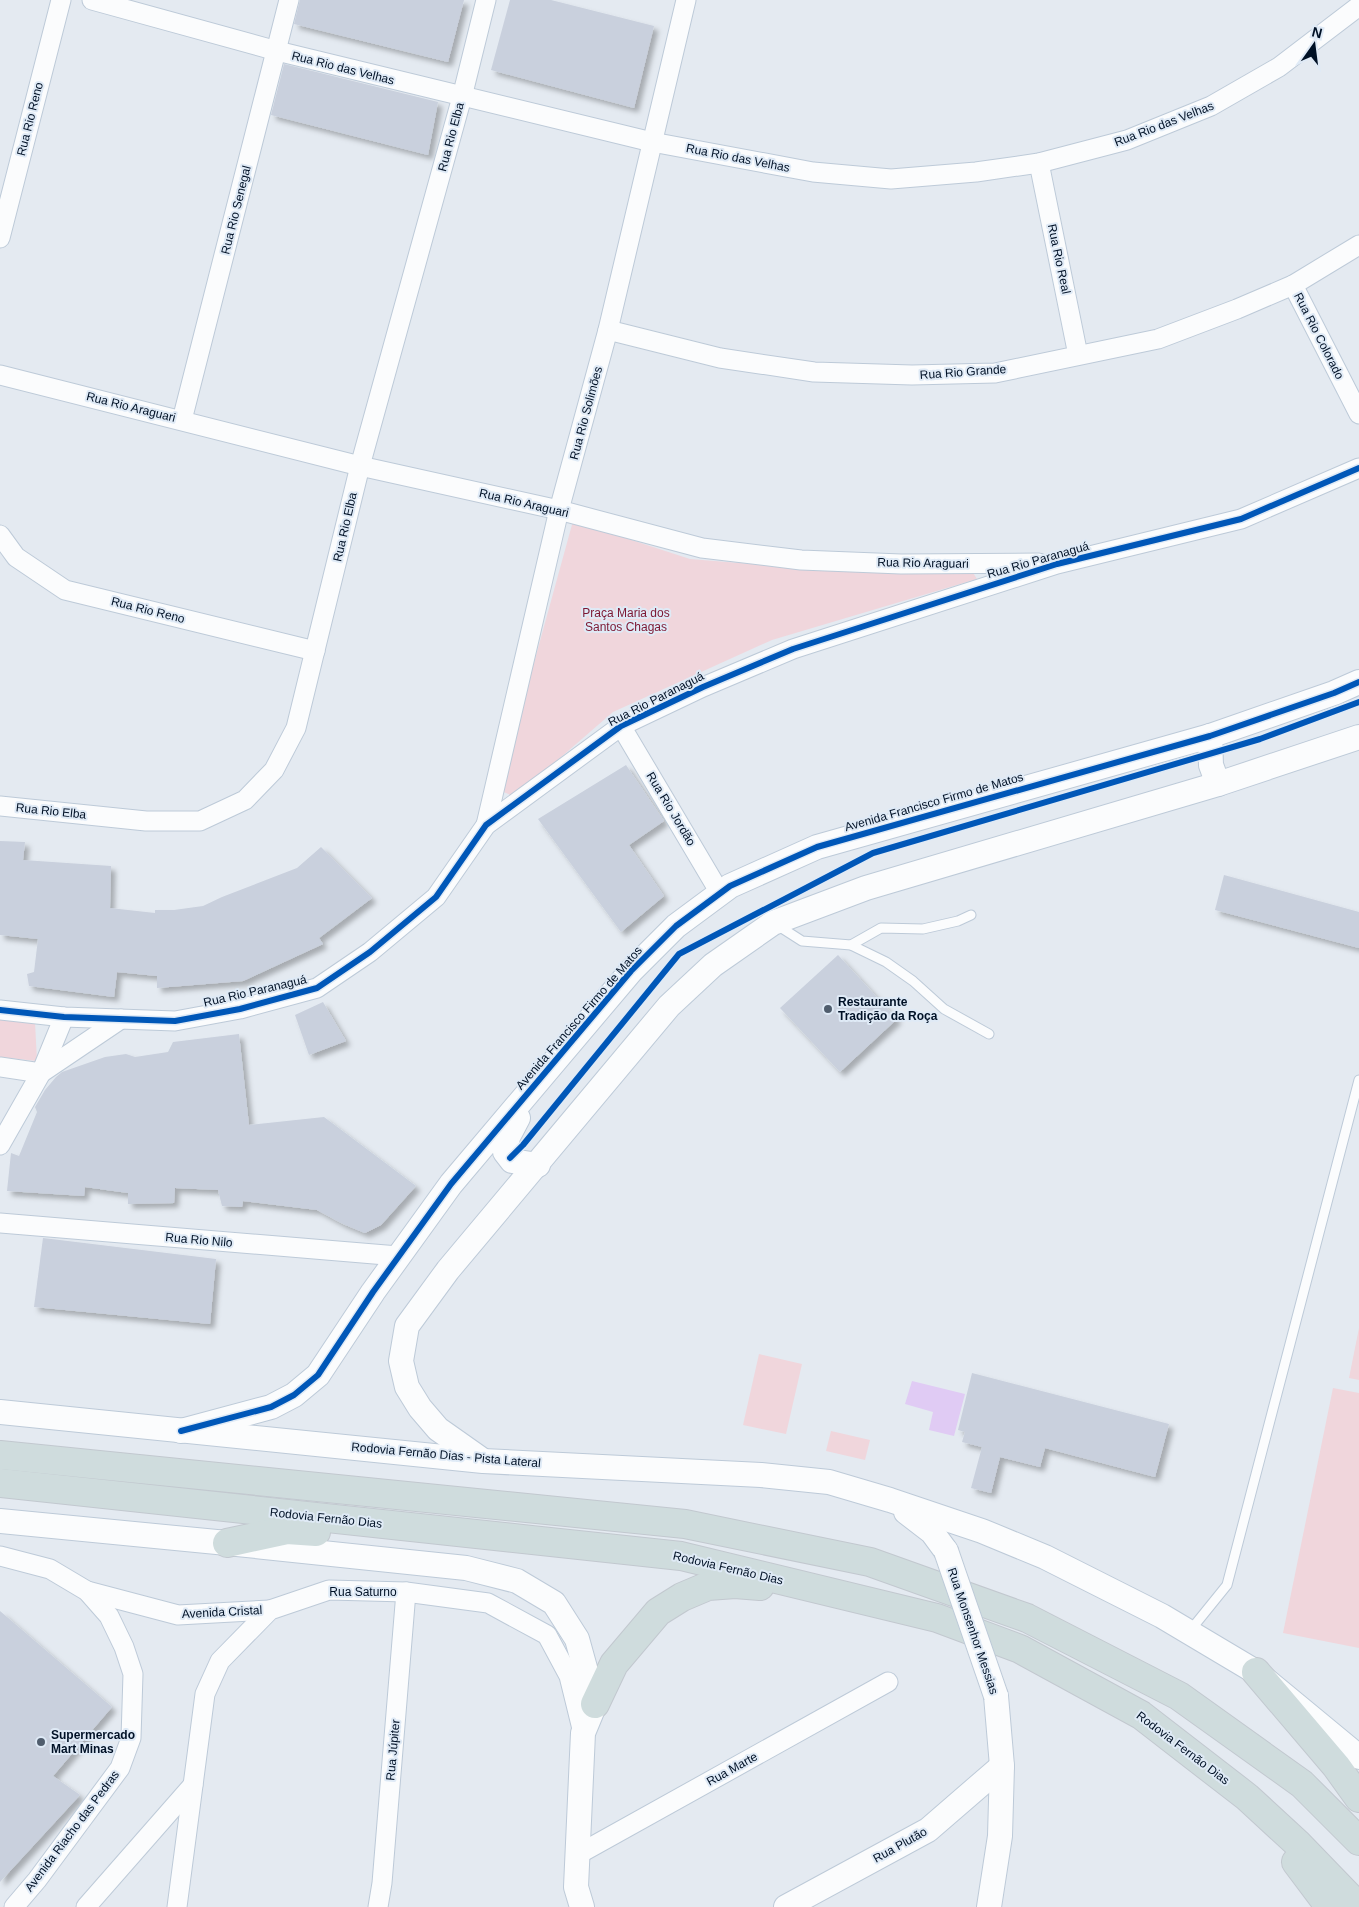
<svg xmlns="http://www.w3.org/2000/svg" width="1359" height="1907" font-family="Helvetica,sans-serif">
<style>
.green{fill:#f0d6dc}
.water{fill:#e0cbf4}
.building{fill:#c9d0dd;filter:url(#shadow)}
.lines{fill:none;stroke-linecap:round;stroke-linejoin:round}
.service-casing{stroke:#bdcad8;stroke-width:11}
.minor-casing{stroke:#bdcad8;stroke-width:21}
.tertiary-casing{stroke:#bdcad8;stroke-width:26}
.motorway-casing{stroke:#c2c8cf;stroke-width:30}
.service{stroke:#fbfcfd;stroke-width:9}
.minor{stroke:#fbfcfd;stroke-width:19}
.tertiary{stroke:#fbfcfd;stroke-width:24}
.motorway{stroke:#cfdcdd;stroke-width:28}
.tertiary-bridge-casing{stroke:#bdcad8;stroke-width:26;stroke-linecap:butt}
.tertiary-bridge{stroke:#fbfcfd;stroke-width:24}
.cycleway-casing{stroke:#dfeaf6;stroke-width:9}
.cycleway{stroke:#0057b8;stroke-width:6}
.poi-dot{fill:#505d6d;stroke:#dfeaf6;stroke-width:2}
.labels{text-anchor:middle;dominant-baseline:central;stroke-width:4;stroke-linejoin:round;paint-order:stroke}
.street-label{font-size:12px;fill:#001126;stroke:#dfeaf6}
.park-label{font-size:12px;fill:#7c1732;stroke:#dfeaf6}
.poi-label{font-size:12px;font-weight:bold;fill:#001126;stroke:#dfeaf6;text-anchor:start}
</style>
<defs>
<filter id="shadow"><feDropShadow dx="4.5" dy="4.5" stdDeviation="2.5" flood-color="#0004"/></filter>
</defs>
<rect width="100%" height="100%" fill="#e4eaf1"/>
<g class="green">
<polygon points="573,521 690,559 812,569 970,568 977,579 772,640 613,712 515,797 499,790"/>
<polygon points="0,1018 35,1022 37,1061 0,1057"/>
<polygon points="1359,1328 1359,1380 1349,1378"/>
<polygon points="759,1354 802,1364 786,1434 743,1425"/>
<polygon points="1333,1388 1359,1393 1359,1648 1283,1633"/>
<polygon points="831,1431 870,1440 865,1460 826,1451"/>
</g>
<polygon class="water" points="912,1381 965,1394 954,1436 929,1430 933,1412 905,1404"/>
<g class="building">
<polygon points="300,0 464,0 448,62 294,24"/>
<polygon points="510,0 551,0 654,26 634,108 491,70"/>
<polygon points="284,64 438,102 428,155 271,115"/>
<polygon points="626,765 664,821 629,845 664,896 621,932 538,819"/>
<polygon points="0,841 25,842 23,860 111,866 110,908 155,913 155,910 174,910 203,906 222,897 297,868 321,847 372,898 319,938 323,944 243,981 157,988 157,976 117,972 114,997 29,986 27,974 34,972 38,939 0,935"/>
<polygon points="1224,875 1359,912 1359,948 1215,910"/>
<polygon points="838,955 897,1019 840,1072 780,1008"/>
<polygon points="323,1002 346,1041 309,1055 295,1015"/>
<polygon points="239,1034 249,1125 324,1117 416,1186 381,1225 365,1233 343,1224 317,1210 243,1201 242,1207 222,1206 218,1190 175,1188 174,1203 128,1204 128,1193 85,1187 84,1196 7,1191 11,1153 19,1156 37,1112 35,1107 45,1090 56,1077 62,1072 105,1057 126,1054 135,1057 168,1052 173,1042"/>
<polygon points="43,1238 216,1259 210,1324 34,1307"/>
<polygon points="972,1373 1169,1424 1155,1477 1045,1448 1040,1467 1000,1457 991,1493 971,1488 982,1447 962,1442 965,1432 958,1430"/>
<polygon points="0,1611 112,1707 53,1776 80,1795 0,1882"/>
</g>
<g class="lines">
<g class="service-casing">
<g id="service">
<polyline points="777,925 802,941 851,945 886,962 913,981 944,1009 989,1034"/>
<polyline points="851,945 881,928 923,929 958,921 971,915"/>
<polyline points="1189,1632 1227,1585 1359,1080"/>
</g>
</g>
<g class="minor-casing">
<g id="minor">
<polyline points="92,0 277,51 652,142 813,172 891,179 976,172 1039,163 1127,140 1211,106 1279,67 1359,6"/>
<polyline points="1039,163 1078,355"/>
<polyline points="0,238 61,0"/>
<polyline points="1293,285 1359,414"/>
<polyline points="608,330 720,358 814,372 912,375 995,373 1158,339 1237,309 1293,285 1359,245"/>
<polyline points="0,375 360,466 559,510 702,548 801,560 901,564 1039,563"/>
<polyline points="182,420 289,0"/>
<polyline points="0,535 16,557 65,590 315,651"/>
<polyline points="621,726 720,893"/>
<polyline points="0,806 146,821 200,821 245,800 274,770 296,728 360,466 462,97 486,0"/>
<polyline points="486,825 559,510 608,330 686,0"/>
<polyline points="0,1010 64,1017 175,1021 240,1009 317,988 370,952 436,897 486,825 621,726 703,687 793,649 1057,564 1241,519 1359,468"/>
<polyline points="0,1067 41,1073 121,1019"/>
<polyline points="0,1145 41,1073 64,1017"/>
<polyline points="0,1223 398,1256"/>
<polyline points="0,1556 50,1569 87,1591 109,1616 124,1647 133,1674 131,1738 120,1768 37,1880 14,1907"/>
<polyline points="87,1591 178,1615 270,1610"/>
<polyline points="577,1855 888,1682"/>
<polyline points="86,1907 193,1785"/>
<polyline points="177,1907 205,1694 220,1661 270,1610 329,1590 406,1592 488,1603 547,1635 569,1676 583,1733"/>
<polyline points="378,1907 382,1883 406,1592"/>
</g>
</g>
<g class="tertiary-casing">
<g id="tertiary">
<polyline points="1210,736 1211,765 1218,784"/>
<polyline points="518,1118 508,1137 505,1152 512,1161 538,1165"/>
<polyline points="0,1412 483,1461 761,1475 829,1482 890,1500 982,1531 1045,1557 1162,1616 1256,1672 1359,1757"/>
<polyline points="181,1431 271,1407 294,1395 318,1375 373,1292 451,1184 631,971 676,926 730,886 817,847 1210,736 1334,693 1359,682"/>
<polyline points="482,1460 438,1429 420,1408 407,1387 401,1361 407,1326 448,1270 669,1006 713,965 773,923 866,888 1218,784 1359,737"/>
<polyline points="906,1512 932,1532 946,1551"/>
<polyline points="0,1521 227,1543 466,1568 517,1581 554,1603 577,1639 595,1704 583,1733 576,1887 582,1907"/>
<polyline points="786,1907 928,1830 1002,1766"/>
<polyline points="989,1907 1000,1836 1002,1766 996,1696"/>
</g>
</g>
<g class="motorway-casing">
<g id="motorway">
<polyline points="0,1455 685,1524 870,1562 1027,1618 1179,1696 1302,1784 1359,1841"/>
<polyline points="0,1483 681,1556 937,1618 1020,1649 1141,1715 1247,1797 1297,1843 1359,1907"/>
<polyline points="227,1543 287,1530 316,1532"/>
<polyline points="1256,1672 1336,1766 1359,1798"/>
<polyline points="595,1704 614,1664 658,1612 682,1597 708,1586 735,1584 760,1586"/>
<polyline points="1296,1862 1329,1906"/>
</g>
</g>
<use href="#service" class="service"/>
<use href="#minor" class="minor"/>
<use href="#tertiary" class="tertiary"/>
<use href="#motorway" class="motorway"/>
<g class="tertiary-bridge-casing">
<polyline id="tertiary-bridge" points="946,1551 996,1696"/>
</g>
<use href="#tertiary-bridge" class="tertiary-bridge"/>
<g class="cycleway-casing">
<g id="cycleway">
<polyline points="0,1010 64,1017 175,1021 240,1009 317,988 370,952 436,897 486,825 621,726 703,687 793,649 1057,564 1241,519 1359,468"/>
<polyline points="510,1158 523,1145 679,954 873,853 1260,739 1359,702"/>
<polyline points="181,1431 271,1407 294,1395 318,1375 373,1292 451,1184 631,971 676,926 730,886 817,847 1210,736 1334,693 1359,682"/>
</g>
</g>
<use href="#cycleway" class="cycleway"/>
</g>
<g class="poi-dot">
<circle cx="828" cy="1009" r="5"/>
<circle cx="41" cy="1742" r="5"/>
</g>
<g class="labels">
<g class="street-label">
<text transform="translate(343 68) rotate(14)">Rua Rio das Velhas</text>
<text transform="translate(30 119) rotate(-76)">Rua Rio Reno</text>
<text transform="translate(1164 124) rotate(-21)">Rua Rio das Velhas</text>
<text transform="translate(451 137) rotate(-75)">Rua Rio Elba</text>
<text transform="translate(738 158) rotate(11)">Rua Rio das Velhas</text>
<text transform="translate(236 210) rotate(-76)">Rua Rio Senegal</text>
<text transform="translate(1059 259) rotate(78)">Rua Rio Real</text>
<text transform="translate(1319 336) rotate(63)">Rua Rio Colorado</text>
<text transform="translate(963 372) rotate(-4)">Rua Rio Grande</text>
<text transform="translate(131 407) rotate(14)">Rua Rio Araguari</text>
<text transform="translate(586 413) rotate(-75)">Rua Rio Solimões</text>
<text transform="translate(524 503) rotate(13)">Rua Rio Araguari</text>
<text transform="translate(345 527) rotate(-77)">Rua Rio Elba</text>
<text transform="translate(1038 560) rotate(-16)">Rua Rio Paranaguá</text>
<text transform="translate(923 563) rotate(1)">Rua Rio Araguari</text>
<text transform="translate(148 610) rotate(14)">Rua Rio Reno</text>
<text transform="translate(656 699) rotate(-27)">Rua Rio Paranaguá</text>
<text transform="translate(934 802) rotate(-16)">Avenida Francisco Firmo de Matos</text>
<text transform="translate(671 809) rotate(59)">Rua Rio Jordão</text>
<text transform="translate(51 811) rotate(6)">Rua Rio Elba</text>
<text transform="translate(255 991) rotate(-13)">Rua Rio Paranaguá</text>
<text transform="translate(579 1018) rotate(-49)">Avenida Francisco Firmo de Matos</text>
<text transform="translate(199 1240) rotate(5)">Rua Rio Nilo</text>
<text transform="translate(446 1455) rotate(5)">Rodovia Fernão Dias - Pista Lateral</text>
<text transform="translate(326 1518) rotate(6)">Rodovia Fernão Dias</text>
<text transform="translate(728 1568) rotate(13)">Rodovia Fernão Dias</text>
<text x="363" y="1592">Rua Saturno</text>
<text transform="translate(222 1612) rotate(-3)">Avenida Cristal</text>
<text transform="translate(973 1631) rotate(71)">Rua Monsenhor Messias</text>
<text transform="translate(1183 1748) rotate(37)">Rodovia Fernão Dias</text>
<text transform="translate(393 1750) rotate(-85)">Rua Júpiter</text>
<text transform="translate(732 1769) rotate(-29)">Rua Marte</text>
<text transform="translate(72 1831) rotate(-53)">Avenida Riacho das Pedras</text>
<text transform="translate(900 1845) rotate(-29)">Rua Plutão</text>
</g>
<g class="park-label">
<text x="626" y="613">Praça Maria dos<tspan x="626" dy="14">Santos Chagas</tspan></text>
</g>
<g class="poi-label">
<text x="838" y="1002">Restaurante<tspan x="838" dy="14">Tradição da Roça</tspan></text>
<text x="51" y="1735">Supermercado<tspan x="51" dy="14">Mart Minas</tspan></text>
</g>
</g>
<g transform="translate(1314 45) rotate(14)" stroke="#dfeaf6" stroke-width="4" paint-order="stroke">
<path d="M0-4L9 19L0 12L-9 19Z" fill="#001126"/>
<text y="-8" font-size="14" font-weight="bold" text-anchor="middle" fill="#001126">N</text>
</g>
</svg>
